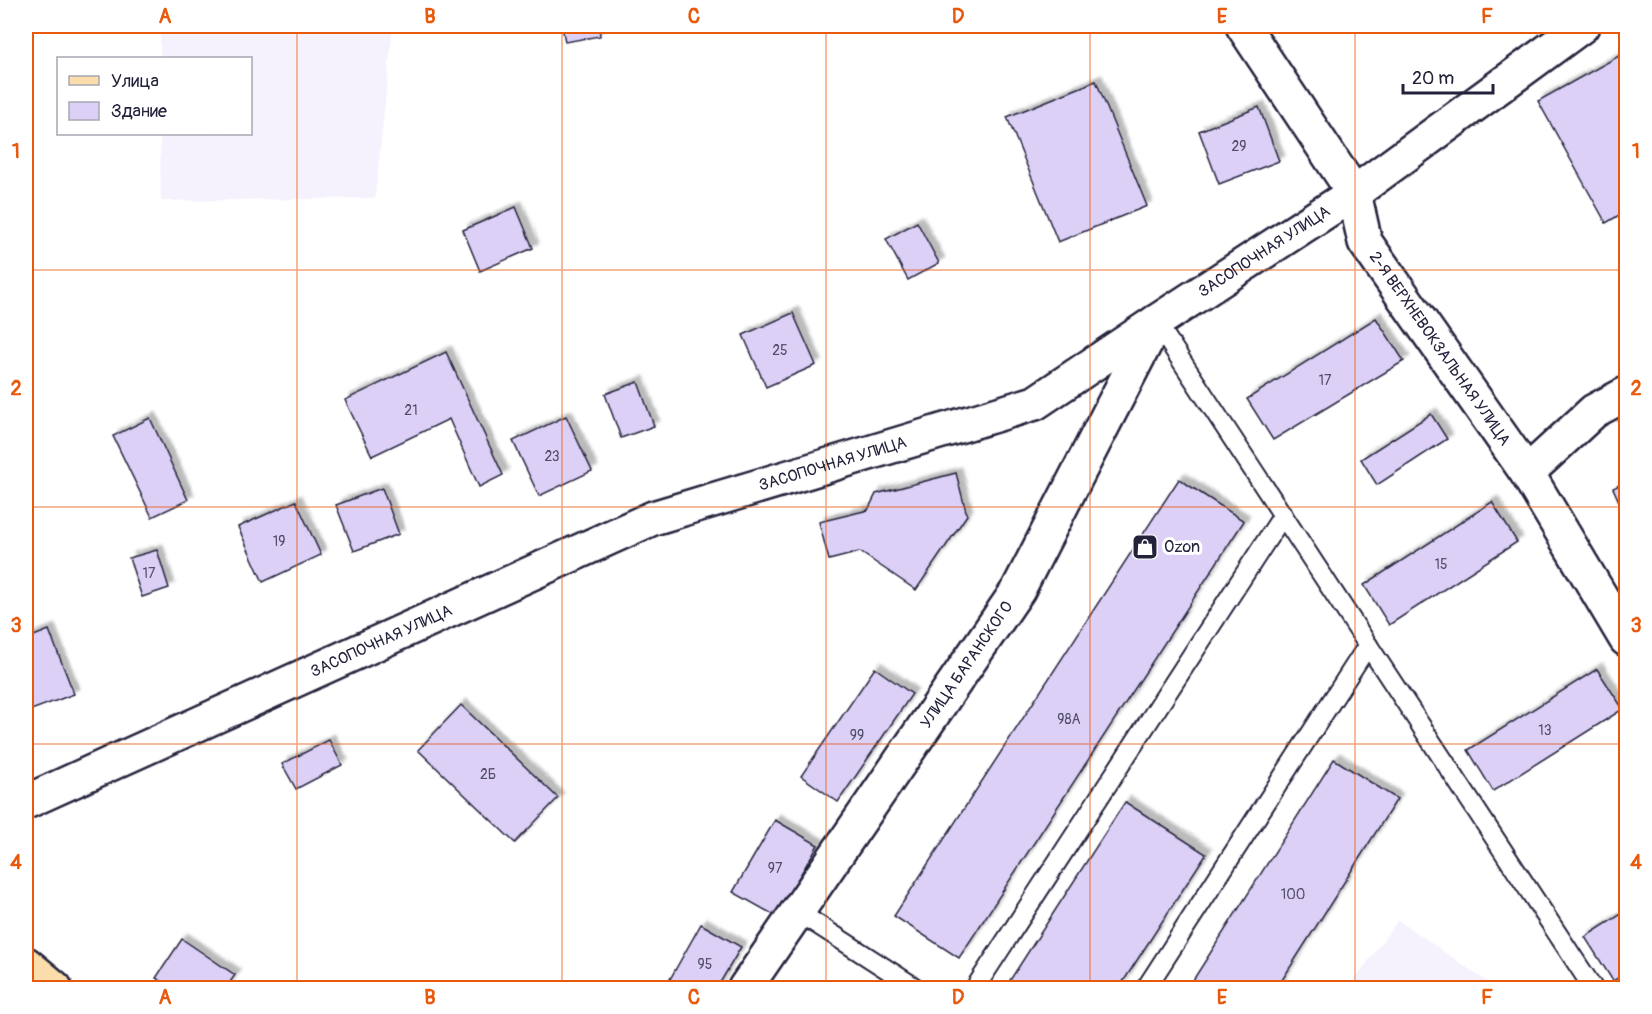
<svg xmlns="http://www.w3.org/2000/svg" width="1652" height="1014" font-family="Pangolin,sans-serif">
<style>
.built{fill:#f5f1fd}
.building{fill:#ddd0f7;stroke:#22223b;stroke-width:1.5;filter:url(#shadow)}
.lines{fill:none;stroke-linecap:round;stroke-linejoin:round}
.service-casing{stroke:#22223b;stroke-width:22}
.minor-casing{stroke:#22223b;stroke-width:38}
.tertiary-casing{stroke:#22223b;stroke-width:38}
.primary-casing{stroke:#22223b;stroke-width:38}
.service{stroke:#fff;stroke-width:18}
.minor{stroke:#fff;stroke-width:33}
.tertiary{stroke:#fff;stroke-width:33}
.primary{stroke:#fbddab;stroke-width:33}
.grid{fill:none;stroke:#e8590c;stroke-width:1.5;stroke-opacity:0.55}
.labels{text-anchor:middle;dominant-baseline:central;stroke-width:6;stroke-linejoin:round;paint-order:stroke}
.number-label{font-size:14px;fill:#514e6a}
.street-label{font-size:16px;fill:#22223b;stroke:#fff}
.poi-label{font-size:16px;fill:#22223b;stroke:#fff;text-anchor:start}
.neatline{fill:none;stroke:#e8590c;stroke-width:2}
.grid-label{font-size:20px;text-anchor:middle;font-weight:bold;fill:#e8590c}
</style>
<defs>
<filter id="shadow"><feDropShadow dx="5.5" dy="-5.5" stdDeviation="1.5" flood-color="#0004"/></filter>
</defs>
<rect width="100%" height="100%" fill="#fff"/>
<filter id="ink" filterUnits="userSpaceOnUse"><feTurbulence type="fractalNoise" baseFrequency=".0167" numOctaves="2"/><feDisplacementMap in="SourceGraphic" scale="12" xChannelSelector="R" yChannelSelector="G"/><feConvolveMatrix kernelMatrix="1 2 1 2 8 2 1 2 1" color-interpolation-filters="sRGB"/></filter>
<g filter="url(#ink)">
<g class="built">
<polygon points="160,26 393,26 375,198 161,201 160,134 250,134 250,58 160,58"/>
<polygon points="1398,920 1496,988 1349,988"/>
</g>
<g class="building">
<polygon points="562,26 599,26 600,36 565,42"/>
<polygon points="1626,52 1626,211 1606,223 1538,101"/>
<polygon points="1096,81 1147,206 1058,242 1007,117"/>
<polygon points="1259,107 1279,161 1219,184 1199,131"/>
<polygon points="516,207 533,248 480,271 463,230"/>
<polygon points="917,222 939,263 908,280 886,239"/>
<polygon points="793,313 816,365 766,387 743,335"/>
<polygon points="1376,318 1404,361 1273,440 1247,399"/>
<polygon points="446,352 503,475 479,487 449,419 372,456 345,400"/>
<polygon points="638,382 654,426 621,438 605,394"/>
<polygon points="1431,414 1447,439 1377,485 1361,459"/>
<polygon points="566,416 592,471 539,496 513,441"/>
<polygon points="150,418 188,500 152,517 113,436"/>
<polygon points="956,473 967,515 916,590 860,552 829,560 819,522 868,510 876,494"/>
<polygon points="1179,479 1244,521 959,958 894,916"/>
<polygon points="1626,482 1626,517 1613,488"/>
<polygon points="382,488 399,534 354,551 336,505"/>
<polygon points="296,501 321,555 263,582 238,527"/>
<polygon points="1492,502 1517,542 1389,625 1364,585"/>
<polygon points="157,550 169,588 142,597 129,558"/>
<polygon points="49,630 74,694 26,712 26,639"/>
<polygon points="875,668 912,694 838,802 801,776"/>
<polygon points="1597,669 1623,709 1493,791 1468,750"/>
<polygon points="461,705 558,798 515,843 418,750"/>
<polygon points="329,740 342,765 296,789 282,764"/>
<polygon points="1334,759 1397,799 1277,988 1188,988"/>
<polygon points="1125,802 1206,854 1119,988 1005,988"/>
<polygon points="775,820 818,845 776,916 733,892"/>
<polygon points="1626,911 1626,973 1613,981 1585,937"/>
<polygon points="701,924 741,947 717,988 681,988 669,981"/>
<polygon points="182,939 235,975 226,988 172,988 156,978"/>
</g>
<g class="lines">
<g class="service-casing">
<g id="service">
<polyline points="1156,322 1593,988"/>
<polyline points="798,912 916,988"/>
<polyline points="975,988 1283,515"/>
<polyline points="1146,988 1368,645"/>
</g>
</g>
<g class="minor-casing">
<g id="minor">
<path id="s1" d="M 1243,26 L 1354,193 L 1365,242 L 1527,473 L 1626,639"/>
<polyline points="1527,473 1594,411 1626,394"/>
<path id="s2" d="M 745,988 L 1018,590 L 1156,322"/>
</g>
</g>
<g class="tertiary-casing">
<g id="tertiary">
<path id="s3" d="M 26,802 L 653,518 L 1035,403 L 1156,322 L 1354,193 L 1582,26"/>
</g>
</g>
<g class="primary-casing">
<polyline id="primary" points="26,964 55,988"/>
</g>
<use href="#service" class="service"/>
<use href="#minor" class="minor"/>
<use href="#tertiary" class="tertiary"/>
<use href="#primary" class="primary"/>
</g>
</g>
<path class="grid" d="M 297,26 L 297,988M 562,26 L 562,988M 826,26 L 826,988M 1090,26 L 1090,988M 1355,26 L 1355,988M 26,270 L 1626,270M 26,507 L 1626,507M 26,744 L 1626,744"/>
<defs>
<g id="shop-square" transform="scale(1.35)"><rect x="-9" y="-9" width="18" height="18" rx="4" fill="#22223b" stroke="#fff"/><path d="M-5-2.5h2.3a2.7 3.5 0 0 1 5.4 0H5L5.5 6h-11ZM-1.5-2.5h3a1.5 2.3 0 0 0-3 0Z" fill="#fff"/></g>
</defs>
<g fill-rule="evenodd">
<use href="#shop-square" x="1145" y="547"/>
</g>
<g class="labels">
<g class="number-label">
<text x="1239" y="146">29</text>
<text x="780" y="350">25</text>
<text x="1325" y="380">17</text>
<text x="411" y="410">21</text>
<text x="552" y="456">23</text>
<text x="279" y="541">19</text>
<text x="1441" y="564">15</text>
<text x="149" y="573">17</text>
<text x="1069" y="719">98А</text>
<text x="1545" y="730">13</text>
<text x="857" y="735">99</text>
<text x="488" y="774">2Б</text>
<text x="775" y="868">97</text>
<text x="1293" y="894">100</text>
<text x="705" y="964">95</text>
</g>
<g class="street-label">
<text stroke="none"><textPath href="#s3" startOffset="1362">ЗАСОПОЧНАЯ УЛИЦА</textPath></text>
<text stroke="none"><textPath href="#s1" startOffset="381">2-Я ВЕРХНЕВОКЗАЛЬНАЯ УЛИЦА</textPath></text>
<text stroke="none"><textPath href="#s3" startOffset="876">ЗАСОПОЧНАЯ УЛИЦА</textPath></text>
<text stroke="none"><textPath href="#s3" startOffset="390">ЗАСОПОЧНАЯ УЛИЦА</textPath></text>
<text stroke="none"><textPath href="#s2" startOffset="392">УЛИЦА БАРАНСКОГО</textPath></text>
</g>
<g class="poi-label">
<text x="1164" y="547">Ozon</text>
</g>
</g>
<rect width="1652" height="1014" fill="none" stroke="#fff" stroke-width="66"/>
<rect x="57" y="57" width="195" height="78" fill="#ffffff" stroke="#a7a7b1" stroke-width="1.5"/>
<rect x="69" y="76" width="30" height="9" fill="#fbddab" stroke="#a7a7b1" stroke-width="1.5"/>
<text x="111" y="87" font-size="18" fill="#22223b">Улица</text>
<rect x="69" y="102" width="30" height="18" fill="#ddd0f7" stroke="#a7a7b1" stroke-width="1.5"/>
<text x="111" y="117" font-size="18" fill="#22223b">Здание</text>
<path d="M1403 84v9h90v-9" fill="none" stroke="#22223b" stroke-width="3"/>
<text x="1412" y="84" font-size="18" fill="#22223b" stroke="#ffffff" stroke-width="4.5" paint-order="stroke">20 m</text>
<rect x="33" y="33" width="1586" height="948" class="neatline"/>
<g class="grid-label">
<text x="165" y="23">A</text>
<text x="430" y="23">B</text>
<text x="694" y="23">C</text>
<text x="958" y="23">D</text>
<text x="1222" y="23">E</text>
<text x="1487" y="23">F</text>
<text x="16" y="158">1</text>
<text x="1636" y="158">1</text>
<text x="16" y="395">2</text>
<text x="1636" y="395">2</text>
<text x="16" y="632">3</text>
<text x="1636" y="632">3</text>
<text x="16" y="869">4</text>
<text x="1636" y="869">4</text>
<text x="165" y="1004">A</text>
<text x="430" y="1004">B</text>
<text x="694" y="1004">C</text>
<text x="958" y="1004">D</text>
<text x="1222" y="1004">E</text>
<text x="1487" y="1004">F</text>
</g>
</svg>
